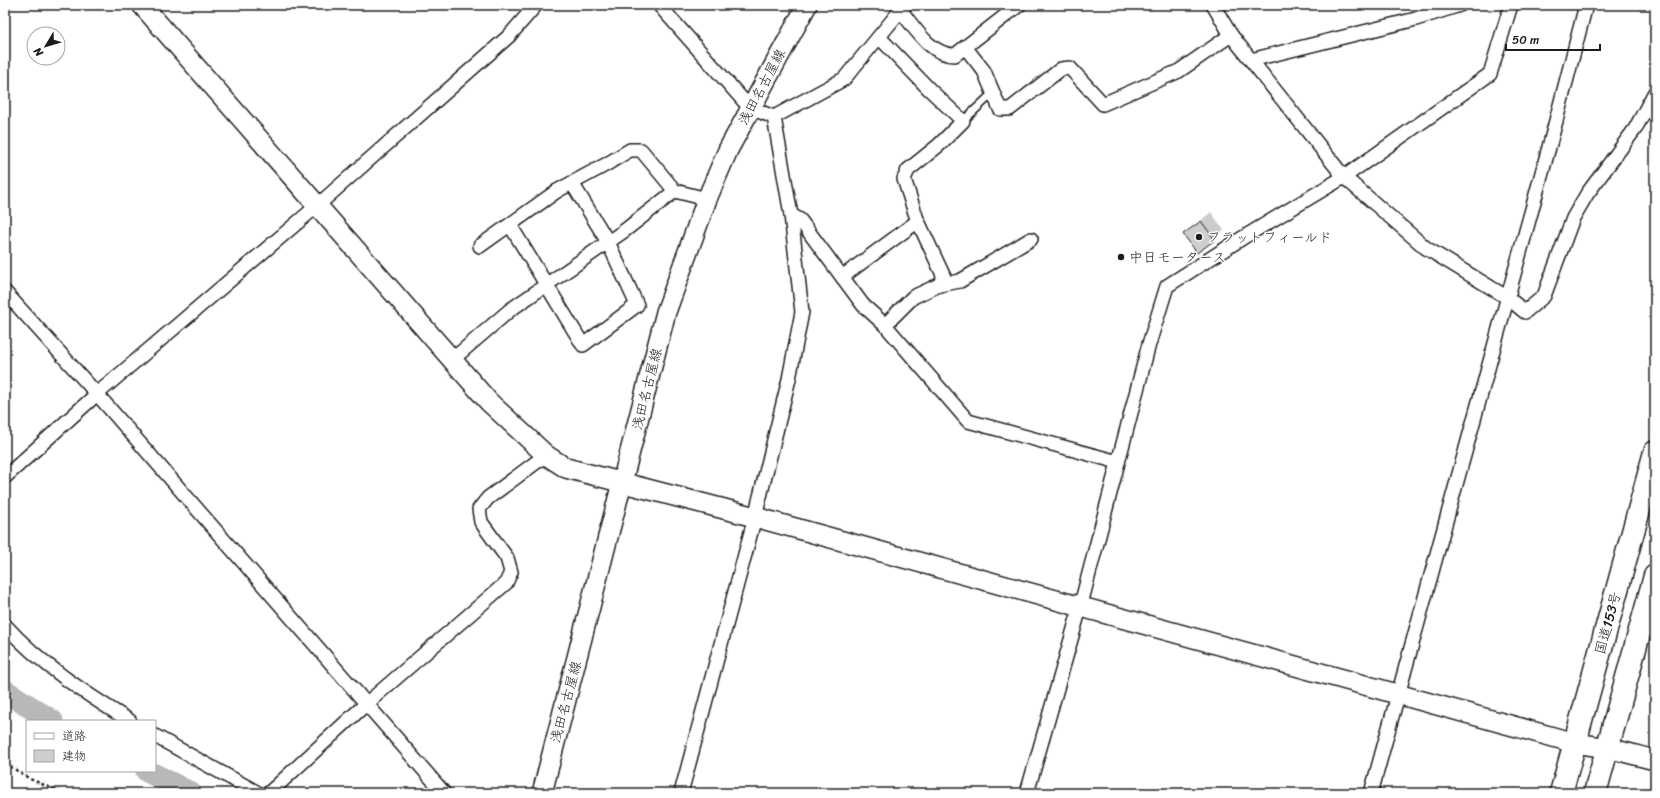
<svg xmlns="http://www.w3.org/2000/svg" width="1660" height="798" font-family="Sriracha,'Klee One',sans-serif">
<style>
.shadow{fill:#0003}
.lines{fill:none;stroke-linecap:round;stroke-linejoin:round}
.river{stroke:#b8b8b8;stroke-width:23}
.building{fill:#cecece;stroke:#1c1c1c}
.lane-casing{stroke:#1c1c1c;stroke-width:10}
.street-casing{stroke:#1c1c1c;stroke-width:16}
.secondary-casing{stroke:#1c1c1c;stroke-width:22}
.highway-casing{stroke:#1c1c1c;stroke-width:25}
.path{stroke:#1c1c1c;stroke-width:2.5;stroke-dasharray:3 3;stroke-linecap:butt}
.lane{stroke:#fff;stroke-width:7}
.street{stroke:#fff;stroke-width:13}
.secondary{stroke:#fff;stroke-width:19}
.highway{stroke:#fff;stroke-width:22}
.poi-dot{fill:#1c1c1c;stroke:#fff;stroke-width:1.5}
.labels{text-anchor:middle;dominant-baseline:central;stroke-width:3;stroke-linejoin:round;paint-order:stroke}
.street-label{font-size:14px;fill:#1c1c1c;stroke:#fff}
.poi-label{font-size:14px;fill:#1c1c1c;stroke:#fff;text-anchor:start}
</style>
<rect width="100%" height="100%" fill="#fff"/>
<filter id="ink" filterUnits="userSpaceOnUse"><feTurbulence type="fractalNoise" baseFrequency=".025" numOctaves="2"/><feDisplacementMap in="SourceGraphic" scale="8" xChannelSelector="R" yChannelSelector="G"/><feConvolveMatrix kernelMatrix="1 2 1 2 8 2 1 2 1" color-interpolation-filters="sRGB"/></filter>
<g filter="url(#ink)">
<polygon class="shadow" points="1211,212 1224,230 1215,239 1197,252 1185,234"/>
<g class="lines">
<g class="river">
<polyline points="5,691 52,721"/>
<polyline points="147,771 190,793"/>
</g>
</g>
<polygon class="building" points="1201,221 1215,240 1197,253 1183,234"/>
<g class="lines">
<g class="lane-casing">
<polyline id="lane" points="963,121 993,93"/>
</g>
<g class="street-casing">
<g id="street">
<polyline points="659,5 750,108 774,117"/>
<polyline points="1213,5 1231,35 1344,177 1426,248 1508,298 1525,312 1544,296 1573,218 1587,194 1635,129 1655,92"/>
<path d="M 901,11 C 915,28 930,55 955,55 L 1019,5"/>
<polyline points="879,37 929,89 963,121 939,145 908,170 904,179 917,219 944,277 939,285 913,297 885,325"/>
<polyline points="965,47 984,71 1000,109 1010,109 1061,69 1070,68 1103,104 1179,71 1231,35"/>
<polyline points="1251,60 1416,19 1460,5"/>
<polyline points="791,215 800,220 863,305 885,325 968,421 1118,462"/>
<polyline points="510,225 583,345 637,305 608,242 572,183"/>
<polyline points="480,246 557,191 607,164 630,150 641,150 675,191 707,199"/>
<polyline points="842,277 918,221"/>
<polyline points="939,285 960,281 1031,239"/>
<polyline points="5,292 97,394 444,793"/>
<polyline points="453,359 510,310 624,231 675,191"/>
<polyline points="5,477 97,394 318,205 509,36 536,5"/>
<path d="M 5,625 C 40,664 86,694 130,721"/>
<polyline points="155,736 258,793"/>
<polyline points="269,793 366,704 506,583 511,572 507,558 481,522 479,509 488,498 546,455"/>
<polyline points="681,793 755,517 789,379 802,312 791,215 774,117 844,79 905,5"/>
<polyline points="1027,793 1080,608 1149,344 1167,286 1244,237 1344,177 1490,74 1511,5"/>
<polyline points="1371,793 1551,140 1586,5"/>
</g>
</g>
<g class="secondary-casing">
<g id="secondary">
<polyline points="142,5 489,402 546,455 566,468 755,517 1575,743 1608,748 1655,760"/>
<polyline points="542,793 666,312 707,199 728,150 807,5"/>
</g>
</g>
<g class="highway-casing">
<g id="highway">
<polyline points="1561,793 1655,452"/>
<polyline points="1595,793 1655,576"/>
</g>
</g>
<polyline class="path" points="5,763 30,779 63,793"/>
<use href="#lane" class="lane"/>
<use href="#street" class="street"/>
<use href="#secondary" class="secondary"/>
<use href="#highway" class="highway"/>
</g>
</g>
<g class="poi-dot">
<circle cx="1199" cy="237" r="4"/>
<circle cx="1121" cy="257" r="4"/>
</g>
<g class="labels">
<g class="street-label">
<text transform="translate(762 87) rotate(-62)">浅田名古屋線</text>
<text transform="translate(647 389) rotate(-76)">浅田名古屋線</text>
<text transform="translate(1608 623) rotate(-75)">国道153号</text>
<text transform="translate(566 702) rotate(-75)">浅田名古屋線</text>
</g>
<g class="poi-label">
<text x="1207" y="237">フラットフィールド</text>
<text x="1129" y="257">中日モータース</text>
</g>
</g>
<rect width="1660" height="798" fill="none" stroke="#fff" stroke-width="20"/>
<rect x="10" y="10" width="1640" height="778" fill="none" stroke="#1c1c1c" stroke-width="1.5" filter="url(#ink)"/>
<rect x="26" y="720" width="130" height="52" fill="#ffffff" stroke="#a4a4a4"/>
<rect x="34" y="733" width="20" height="6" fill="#ffffff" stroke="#a4a4a4"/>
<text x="62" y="740" font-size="12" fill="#1c1c1c">道路</text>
<rect x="34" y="750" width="20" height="12" fill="#cecece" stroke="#a4a4a4"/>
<text x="62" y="760" font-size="12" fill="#1c1c1c">建物</text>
<g transform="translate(46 46) rotate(232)"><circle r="19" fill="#ffffff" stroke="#a4a4a4"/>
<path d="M0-3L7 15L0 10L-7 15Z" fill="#1c1c1c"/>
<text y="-6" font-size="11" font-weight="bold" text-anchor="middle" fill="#1c1c1c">N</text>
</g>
<path d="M1506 44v6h94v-6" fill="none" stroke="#1c1c1c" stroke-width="2"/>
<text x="1512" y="44" font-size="12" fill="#1c1c1c" stroke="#ffffff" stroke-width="3" paint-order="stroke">50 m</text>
</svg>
